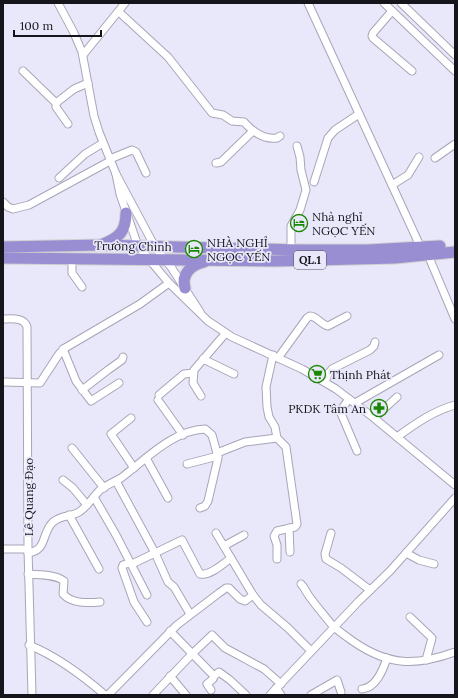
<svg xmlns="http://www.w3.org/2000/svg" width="458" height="698" font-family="Lora,serif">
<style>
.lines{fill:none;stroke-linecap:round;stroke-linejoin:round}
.minor-casing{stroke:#a7a5b7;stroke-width:9}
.highway-casing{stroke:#d0d0d1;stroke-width:13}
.minor{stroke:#fff;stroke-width:7}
.highway{stroke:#998ed2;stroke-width:11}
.rail{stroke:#72717d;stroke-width:1.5;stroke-dasharray:8 4;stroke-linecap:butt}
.labels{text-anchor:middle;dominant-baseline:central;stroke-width:3.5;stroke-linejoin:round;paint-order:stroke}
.shield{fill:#e9e8fa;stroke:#55545e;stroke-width:1}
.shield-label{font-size:11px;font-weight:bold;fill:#16151b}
.poi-label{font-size:12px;fill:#16151b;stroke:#e9e8fa;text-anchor:start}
.street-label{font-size:12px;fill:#16151b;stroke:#e9e8fa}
</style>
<rect width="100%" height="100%" fill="#e9e8fa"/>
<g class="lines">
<g class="minor-casing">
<g id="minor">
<polyline points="58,3 74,33 82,52 94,116 99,132 116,174"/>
<polyline points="308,3 421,248"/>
<polyline points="384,3 455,71"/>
<polyline points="401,3 455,55"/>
<polyline points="392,11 373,33 372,36 373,38 412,71"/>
<path d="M 119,12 L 168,57 L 212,113 L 223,115 L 232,121 L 244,122 C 252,131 264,140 277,138 L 280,136"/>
<polyline points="83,55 125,3"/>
<polyline points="23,71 56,103 74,89 88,83"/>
<polyline points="56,103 56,107 68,124"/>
<polyline points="435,158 455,144"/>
<polyline points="110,159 132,150 136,152 146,173"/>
<polyline points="216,163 221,162 253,131"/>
<polyline points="59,178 85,154 103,143"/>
<polyline points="314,182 328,138 335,130 359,114"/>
<polyline points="392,185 408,175 419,157"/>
<polyline points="3,202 8,207 13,209 29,205 110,161"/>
<polyline points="291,250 291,226 300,210 306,190 301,170 300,157 297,146"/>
<polyline points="428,255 455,319"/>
<polyline points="72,258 72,273 82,287"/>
<polyline points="200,312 171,267 155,247 116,174 120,194 138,246 169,283 208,321 232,337 302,369 336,389 374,418 455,485"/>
<path d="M 3,319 C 12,319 24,317 27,327 L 28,549 L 32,695"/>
<polyline points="63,349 76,381 91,401 119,383"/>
<polyline points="273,355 266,387 267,407 269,417 275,427 277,438 286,447 297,524 295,527 277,531 274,536 277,545 277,559"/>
<path d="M 278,358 L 307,318 L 310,316 C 317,316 321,325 328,326 L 347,316"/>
<polyline points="203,359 234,374"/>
<polyline points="3,382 40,383 59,354 65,348 140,304 169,283"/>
<polyline points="325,382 328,374 332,369 370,350 374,346 375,342"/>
<polyline points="82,390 108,370 122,360 123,357"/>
<polyline points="159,395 184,374 193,373"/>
<polyline points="201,396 193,383 194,370 225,334"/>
<polyline points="349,399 340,411 357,451"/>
<polyline points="158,400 183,435"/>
<polyline points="355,403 439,355"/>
<polyline points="131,418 111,434 134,468"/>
<polyline points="374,418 397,397"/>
<path d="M 397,437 C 415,424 433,411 455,405"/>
<polyline points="72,448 104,488"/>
<polyline points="146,458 168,498"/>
<polyline points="187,464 218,456"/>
<polyline points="63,480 73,488 87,505"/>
<polyline points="116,481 155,553 168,582 174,587 190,614"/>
<polyline points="94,497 116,535 147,595"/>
<polyline points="200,508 205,506 208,501 218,458 217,453"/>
<polyline points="69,515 99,569"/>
<polyline points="289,528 290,552"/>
<polyline points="331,533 325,554 326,559 341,568 370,590"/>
<polyline points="224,546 244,535"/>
<polyline points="3,549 28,549"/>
<path d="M 28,553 C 48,550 41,533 53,522 C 61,515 71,517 79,512 C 87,507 93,497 100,490 C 106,485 114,482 121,478 C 145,460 173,430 205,429 L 212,435 L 217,453 L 245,442 L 277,438"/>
<polyline points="406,553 419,560 434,564"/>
<polyline points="129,563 123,565 122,568 134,602 147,622"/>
<path d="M 132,564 L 182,540 L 200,574 C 210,576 223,564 231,558"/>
<path d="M 28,574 C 39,575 55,574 64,581 L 63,594 C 72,604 87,603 100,602"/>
<path d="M 301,584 C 305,588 306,592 309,596 C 316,606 325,616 332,625 C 338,631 347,637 354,642 C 389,666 416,666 455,652"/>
<polyline points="253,595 261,605 288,628 311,651"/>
<polyline points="410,617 432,638 426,660"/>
<polyline points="170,631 214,676 219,672 230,680 246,695"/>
<path d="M 29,645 C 56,656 82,675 105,695"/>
<polyline points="170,676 186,695"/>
<polyline points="276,688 281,695"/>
<path d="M 362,689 C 376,688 383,670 387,658"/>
<polyline points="211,690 207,684 213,679 214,676"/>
<polyline points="108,695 177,625 219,593 226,588 229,588 240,599 245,601 253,595 216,533"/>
<polyline points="153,695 192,654 212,635 225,648 264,669 281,684"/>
<polyline points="270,695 358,602 390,571 455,498"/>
<polyline points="311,695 337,680 341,692"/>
</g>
</g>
<g class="highway-casing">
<g id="highway">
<path d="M 103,244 C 119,238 126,231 126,213"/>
<polyline points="3,247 101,245 299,250 368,250 440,246"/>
<polyline points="3,258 275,261 395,258 455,252"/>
<path d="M 185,288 C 181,274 191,265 204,262"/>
</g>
</g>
<use href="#minor" class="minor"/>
<use href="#highway" class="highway"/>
<polyline class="rail" points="454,3 455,5"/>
</g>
<defs>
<g id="hotel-ring" transform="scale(0.9)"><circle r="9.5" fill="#e9e8fa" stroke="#1a8802" stroke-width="1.5"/><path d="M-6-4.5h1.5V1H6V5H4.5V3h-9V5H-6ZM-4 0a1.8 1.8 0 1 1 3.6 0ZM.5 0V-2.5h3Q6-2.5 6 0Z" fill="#1a8802"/></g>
<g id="supermarket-ring" transform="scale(0.9)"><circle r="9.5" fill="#e9e8fa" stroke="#1a8802" stroke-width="1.5"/><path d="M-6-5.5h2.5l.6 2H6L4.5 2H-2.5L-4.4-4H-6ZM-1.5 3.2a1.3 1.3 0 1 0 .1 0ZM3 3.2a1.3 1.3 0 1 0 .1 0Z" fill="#1a8802"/></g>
<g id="pharmacy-ring" transform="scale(0.9)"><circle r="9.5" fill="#e9e8fa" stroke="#1a8802" stroke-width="1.5"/><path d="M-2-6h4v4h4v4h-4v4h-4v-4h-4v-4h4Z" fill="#1a8802"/></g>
</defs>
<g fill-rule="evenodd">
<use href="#hotel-ring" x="299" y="223"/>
<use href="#hotel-ring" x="194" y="249"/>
<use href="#supermarket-ring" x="317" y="374"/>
<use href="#pharmacy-ring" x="379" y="408"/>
</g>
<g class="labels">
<rect class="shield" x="294" y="251" width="32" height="18" rx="3"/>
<g class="shield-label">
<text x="310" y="260">QL.1</text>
</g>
<g class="poi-label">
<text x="312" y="216">Nhà nghỉ<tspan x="312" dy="14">NGỌC YẾN</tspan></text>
<text x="207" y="242">NHÀ NGHỈ<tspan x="207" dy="14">NGỌC YẾN</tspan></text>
<text x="330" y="374">Thịnh Phát</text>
<text x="366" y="408" text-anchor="end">PKDK Tâm An</text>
</g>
<g class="street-label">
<text transform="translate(133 246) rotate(1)">Trường Chinh</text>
<text transform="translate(28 497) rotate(-90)">Lê Quang Đạo</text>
</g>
</g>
<rect width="458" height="698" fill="none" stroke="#16151b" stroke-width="8"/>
<path d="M14 30v6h87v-6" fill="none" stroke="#16151b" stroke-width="2"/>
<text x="20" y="30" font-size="12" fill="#16151b" stroke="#e9e8fa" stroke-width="3" paint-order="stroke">100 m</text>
</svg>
